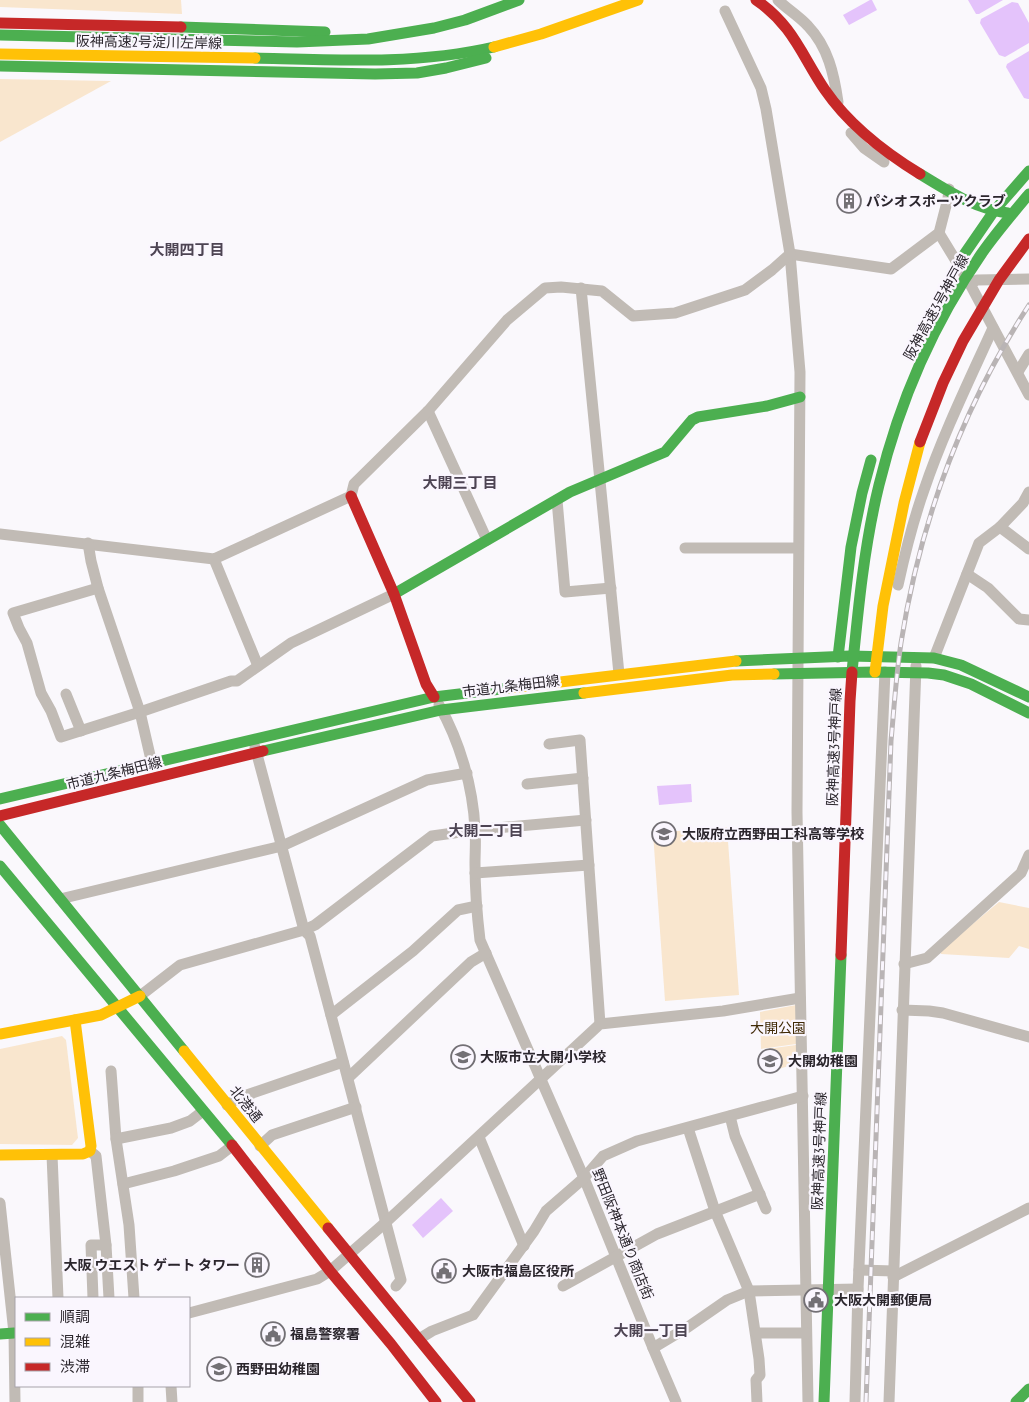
<svg xmlns="http://www.w3.org/2000/svg" width="1029" height="1402" font-family="'PT Sans Narrow','Noto Sans JP',sans-serif">
<style>
.green{fill:#f9e6ce}
.water{fill:#e4c3fb}
.lines{fill:none;stroke-linecap:round;stroke-linejoin:round}
.street{stroke:#c1bbb5;stroke-width:11}
.fast{stroke:#4caf50;stroke-width:11}
.slow{stroke:#ffc107;stroke-width:11}
.jam{stroke:#c62828;stroke-width:11}
.rail-casing{stroke:#b9b4b5;stroke-width:5}
.rail{stroke:#faf6fe;stroke-width:3;stroke-dasharray:9;stroke-linecap:butt}
.labels{text-anchor:middle;dominant-baseline:central;stroke-width:4.5;stroke-linejoin:round;paint-order:stroke}
.street-label{font-size:14px;fill:#2b262d;stroke:#faf6fe}
.poi-label{font-size:14px;font-weight:bold;fill:#2b262d;stroke:#faf6fe;text-anchor:start}
.park-label{font-size:14px;fill:#402a06;stroke:#faf6fe}
.neighbourhood-label{font-size:15px;font-weight:bold;fill:#4d4453;stroke:#faf6fe}
</style>
<rect width="100%" height="100%" fill="#faf8fc"/>
<g class="green">
<polygon points="0,0 181,0 182,14 0,7"/>
<polygon points="0,79 111,81 0,142"/>
<polygon points="727,827 739,995 665,1001 653,833"/>
<polygon points="999,902 1029,908 1029,949 1019,946 1009,958 941,954 940,951"/>
<polygon points="796,1005 796,1044 761,1049 760,1012"/>
<polygon points="62,1036 66,1040 78,1138 72,1145 0,1144 0,1049"/>
<polygon points="796,1045 796,1064 768,1072 767,1049"/>
</g>
<g class="water">
<polygon points="870,0 872,0 877,10 849,25 843,15"/>
<polygon points="968,0 1003,0 979,14 976,14"/>
<polygon points="1012,2 1018,3 1029,23 1029,43 1005,57 999,55 980,23 981,19"/>
<polygon points="1029,51 1029,99 1028,99 1024,98 1006,67 1007,64"/>
<polygon points="691,784 692,802 659,805 657,786"/>
<polygon points="441,1198 453,1211 423,1238 412,1225"/>
</g>
<g class="lines">
<g class="street">
<path d="M 778,0 C 787,9 799,16 808,26 C 828,47 834,74 838,102"/>
<polyline points="725,11 761,88 766,109 790,254 800,372 797,812 808,1402"/>
<polyline points="851,133 864,148 884,162"/>
<polyline points="939,233 970,284 1029,395"/>
<polyline points="790,254 891,269 939,233 948,198 949,189"/>
<polyline points="970,284 977,280 1029,279"/>
<polyline points="581,288 619,674"/>
<polyline points="1018,372 1029,354"/>
<polyline points="428,411 487,540"/>
<polyline points="557,500 565,592 611,588"/>
<polyline points="1000,527 1029,549"/>
<polyline points="0,534 214,559 351,496 354,484 428,411 507,320 545,288 561,287 602,291 633,316 675,313 745,290 772,270 790,254"/>
<polyline points="88,543 91,561 98,588 140,712 152,764"/>
<polyline points="685,548 798,548"/>
<polyline points="214,559 258,666"/>
<polyline points="967,574 988,588 1019,619 1029,620"/>
<path d="M 898,585 C 905,553 913,521 924,490 C 943,434 969,381 993,328"/>
<polyline points="98,588 13,613 19,628 27,643 41,693 51,711 61,737 140,712 231,681 237,681 291,643 394,594"/>
<polyline points="934,658 979,543 1000,527 1023,503 1029,492"/>
<polyline points="66,694 81,731"/>
<path d="M 439,705 C 460,742 473,787 475,829 C 476,841 475,852 475,864 C 475,889 477,915 480,940 L 584,1178 L 653,1348 L 676,1402"/>
<polyline points="549,744 580,740 600,1024"/>
<polyline points="255,747 304,930 310,936 401,1280 396,1286"/>
<polyline points="527,784 583,778"/>
<polyline points="475,873 589,865"/>
<polyline points="60,899 282,846 427,780 467,773"/>
<polyline points="904,964 927,958 1021,873 1029,855"/>
<polyline points="140,996 180,965 304,930 315,925 432,836 475,830 586,820"/>
<polyline points="902,1010 929,1011 943,1013 1029,1037"/>
<polyline points="331,1015 413,951 458,910 477,906"/>
<polyline points="111,1071 116,1139 129,1225 134,1298"/>
<polyline points="348,1078 471,962 486,953"/>
<polyline points="227,1105 241,1097 343,1062"/>
<polyline points="730,1116 735,1136 766,1209"/>
<polyline points="688,1128 715,1211 749,1291 759,1359 760,1375 756,1380 757,1402"/>
<polyline points="479,1137 524,1246"/>
<polyline points="116,1139 171,1128 190,1121 203,1111"/>
<polyline points="260,1146 272,1135 356,1107"/>
<polyline points="90,1151 96,1156 106,1245 109,1298"/>
<polyline points="52,1155 58,1298"/>
<polyline points="123,1184 174,1171 219,1156 232,1146"/>
<polyline points="0,1203 14,1333 15,1402"/>
<polyline points="859,1270 894,1271"/>
<polyline points="893,1277 1029,1208"/>
<polyline points="563,1286 657,1234 760,1194"/>
<polyline points="93,1298 91,1245 106,1245"/>
<polyline points="189,1313 317,1279 330,1271 385,1223 600,1024 723,1011 800,998"/>
<polyline points="756,1333 806,1333"/>
<polyline points="419,1339 432,1331 473,1315 534,1231 546,1211 584,1178 603,1156 637,1141 803,1096"/>
<polyline points="653,1348 688,1327 727,1300 749,1291 858,1289"/>
<polyline points="138,1386 138,1402"/>
<polyline points="171,1386 172,1402"/>
<polyline points="855,1402 858,1289 885,672"/>
<polyline points="889,1402 916,666"/>
</g>
<g class="fast">
<polyline points="181,27 325,32"/>
<polyline points="0,35 297,42 368,39 434,28 465,20 519,0"/>
<path d="M 255,58 C 334,60 416,65 494,47"/>
<polyline points="0,66 375,74 417,73 446,68 486,58"/>
<path d="M 920,174 C 948,191 975,209 1008,213"/>
<polyline points="963,256 994,211 1029,171"/>
<polyline points="394,594 570,492 665,452 692,420 698,417 767,406 800,397"/>
<polyline points="838,657 851,547 862,493 871,460"/>
<polyline points="736,661 850,656 934,658 961,665 1029,697"/>
<path d="M 852,672 C 858,610 864,546 879,485 C 899,403 934,322 982,253 C 996,233 1013,213 1029,194"/>
<polyline points="774,674 875,672 928,673 944,675 971,684 1029,713"/>
<polyline points="263,751 441,710 584,693"/>
<polyline points="0,799 434,697 510,688"/>
<polyline points="0,825 184,1051"/>
<polyline points="0,866 232,1145"/>
<polyline points="0,1334 14,1333"/>
<polyline points="824,1402 841,955"/>
<polyline points="1016,1402 1029,1389"/>
</g>
<g class="slow">
<polyline points="494,47 541,34 638,0"/>
<polyline points="0,54 255,58"/>
<polyline points="875,672 883,606 904,503 920,442"/>
<polyline points="510,688 736,661"/>
<polyline points="584,693 732,675 774,674"/>
<polyline points="0,1034 101,1015 140,996"/>
<polyline points="184,1051 328,1228"/>
<polyline points="0,1155 83,1154 90,1151 91,1146 75,1020"/>
</g>
<g class="jam">
<path d="M 756,0 C 793,25 802,56 825,90 C 849,125 884,152 920,174"/>
<polyline points="0,23 181,27"/>
<polyline points="920,442 943,383 963,341 999,280 1029,239"/>
<polyline points="351,496 394,594 426,684 434,697"/>
<polyline points="0,816 263,751"/>
<polyline points="841,955 850,701 852,672"/>
<polyline points="232,1145 330,1271 391,1344 436,1402"/>
<polyline points="328,1228 470,1402"/>
</g>
<g class="rail-casing">
<path id="rail" d="M 866,1402 L 891,741 C 894,709 896,676 901,643 C 920,522 962,408 1029,305"/>
</g>
<use href="#rail" class="rail"/>
</g>
<defs>
<g id="building-ring" transform="scale(1.25)"><circle r="9.5" fill="#faf6fe" stroke="#737075" stroke-width="1.5"/><path d="M-4-6H4V6H1V3H-1V6H-4ZM-2.5-4.3h1.7v1.8h-1.7ZM.8-4.3h1.7v1.8H.8ZM-2.5-1h1.7V.8h-1.7ZM.8-1h1.7V.8H.8Z" fill="#737075"/></g>
<g id="school-ring" transform="scale(1.25)"><circle r="9.5" fill="#faf6fe" stroke="#737075" stroke-width="1.5"/><path d="M0-5L7-2L0 1L-7-2ZM-4 1L0 2.5L4 1V4Q0 6-4 4Z" fill="#737075"/></g>
<g id="civic-ring" transform="scale(1.25)"><circle r="9.5" fill="#faf6fe" stroke="#737075" stroke-width="1.5"/><path d="M-.6-6.5H3V-4.5H.6V-3L4-1V1h2V6H-6V1h2V-1L-.6-3ZM-1.2 2.5V6h2.4V2.5Z" fill="#737075"/></g>
</defs>
<g fill-rule="evenodd">
<use href="#building-ring" x="849" y="201"/>
<use href="#school-ring" x="664" y="834"/>
<use href="#school-ring" x="463" y="1057"/>
<use href="#school-ring" x="770" y="1061"/>
<use href="#building-ring" x="257" y="1265"/>
<use href="#civic-ring" x="444" y="1271"/>
<use href="#civic-ring" x="816" y="1300"/>
<use href="#civic-ring" x="273" y="1334"/>
<use href="#school-ring" x="219" y="1369"/>
</g>
<g class="labels">
<g class="street-label">
<text transform="translate(149 42) rotate(1)">阪神高速2号淀川左岸線</text>
<text transform="translate(936 307) rotate(-61)">阪神高速3号神戸線</text>
<text transform="translate(511 686) rotate(-7)">市道九条梅田線</text>
<text transform="translate(834 747) rotate(-88)">阪神高速3号神戸線</text>
<text transform="translate(114 773) rotate(-14)">市道九条梅田線</text>
<text transform="translate(246 1104) rotate(51)">北港通</text>
<text transform="translate(819 1151) rotate(-88)">阪神高速3号神戸線</text>
<text transform="translate(623 1234) rotate(68)">野田阪神本通り商店街</text>
</g>
<g class="poi-label">
<text x="866" y="201">パシオスポーツクラブ</text>
<text x="682" y="834">大阪府立西野田工科高等学校</text>
<text x="480" y="1057">大阪市立大開小学校</text>
<text x="788" y="1061">大開幼稚園</text>
<text x="240" y="1265" text-anchor="end">大阪 ウエスト ゲート タワー</text>
<text x="462" y="1271">大阪市福島区役所</text>
<text x="834" y="1300">大阪大開郵便局</text>
<text x="290" y="1334">福島警察署</text>
<text x="236" y="1369">西野田幼稚園</text>
</g>
<g class="park-label">
<text x="778" y="1028">大開公園</text>
</g>
<g class="neighbourhood-label">
<text x="187" y="249">大開四丁目</text>
<text x="460" y="482">大開三丁目</text>
<text x="486" y="830">大開二丁目</text>
<text x="651" y="1330">大開一丁目</text>
</g>
</g>
<rect x="15" y="1297" width="175" height="90" fill="#faf6fe" stroke="#a7a3aa"/>
<rect x="25" y="1313" width="25" height="8" fill="#4caf50" stroke="#a7a3aa"/>
<text x="60" y="1322" font-size="15" fill="#2b262d">順調</text>
<rect x="25" y="1338" width="25" height="8" fill="#ffc107" stroke="#a7a3aa"/>
<text x="60" y="1347" font-size="15" fill="#2b262d">混雑</text>
<rect x="25" y="1363" width="25" height="8" fill="#c62828" stroke="#a7a3aa"/>
<text x="60" y="1372" font-size="15" fill="#2b262d">渋滞</text>
</svg>
